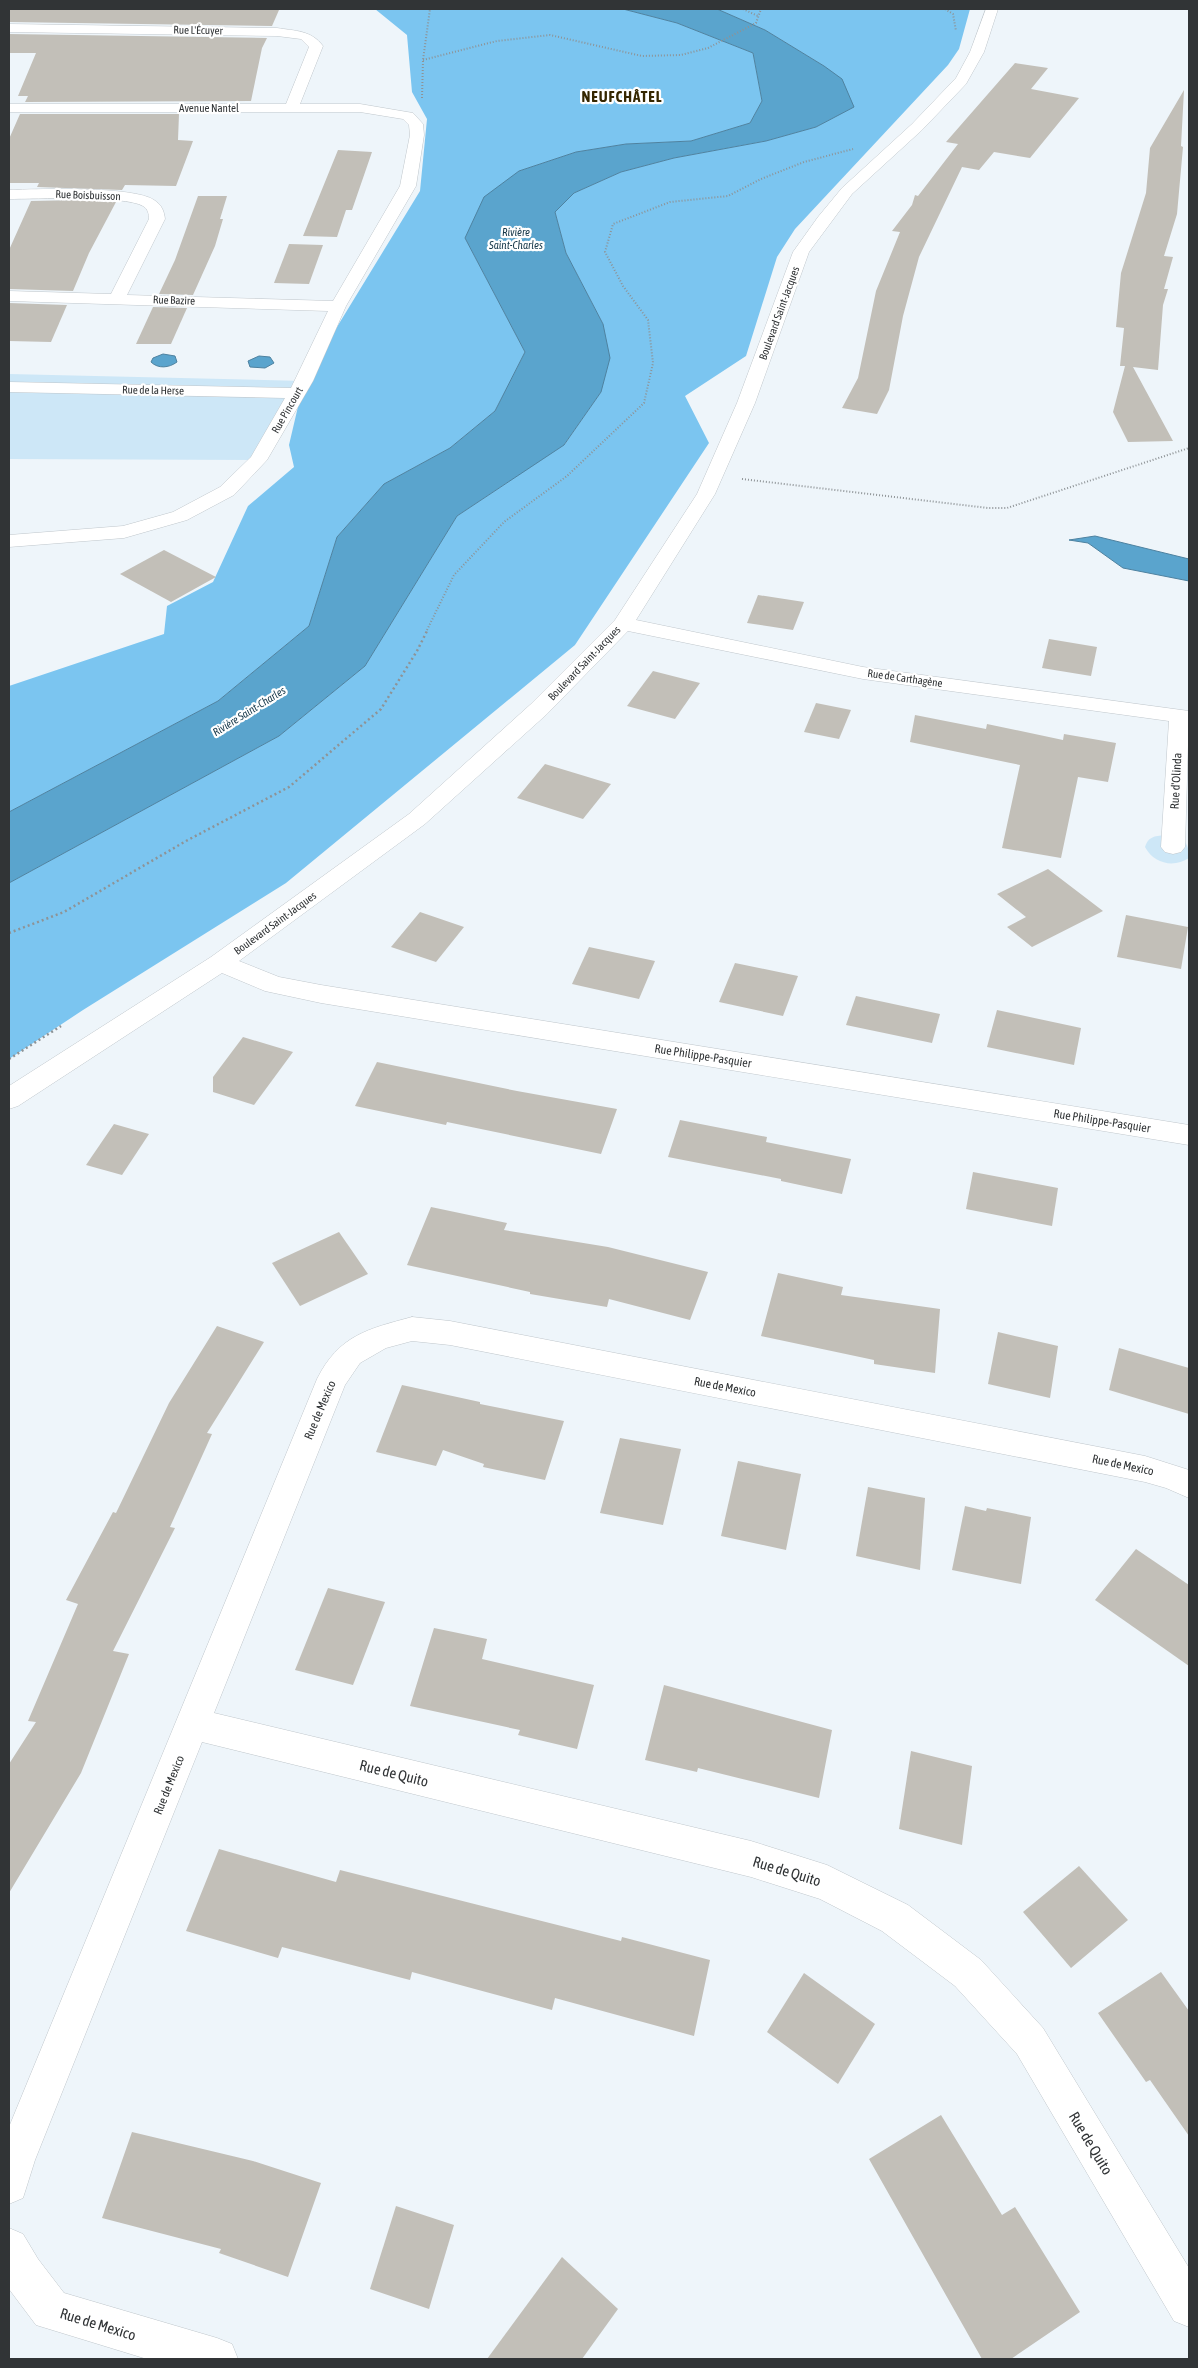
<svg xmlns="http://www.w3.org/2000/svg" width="1198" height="2368" font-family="'Asap Condensed',sans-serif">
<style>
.green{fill:#cde7f7}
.forest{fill:#7bc5f0}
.water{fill:#5aa4cd;stroke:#4e82a0}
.building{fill:#c2bfb8}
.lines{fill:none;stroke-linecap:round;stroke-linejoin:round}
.minor-casing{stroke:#c0c7cc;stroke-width:1}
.path-far1{stroke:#8e9396;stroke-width:2;stroke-dasharray:1 2;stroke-linecap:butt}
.path{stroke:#8e9396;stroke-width:2.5;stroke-dasharray:2 3;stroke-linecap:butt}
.minor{fill:#fff;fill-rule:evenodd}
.labels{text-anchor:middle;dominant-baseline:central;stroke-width:4.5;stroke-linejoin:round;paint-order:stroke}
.far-street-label{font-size:11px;fill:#313436;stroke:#fff}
.far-water-label{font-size:11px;font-style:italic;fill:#153749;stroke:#fff}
.street-label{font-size:12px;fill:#313436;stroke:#fff}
.far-district-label{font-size:15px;font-weight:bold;letter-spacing:1px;fill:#362700;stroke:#fff}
.near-street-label{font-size:15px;fill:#313436;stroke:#fff}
</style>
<rect width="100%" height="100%" fill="#eef5fa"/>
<g class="green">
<polygon points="9,374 304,381 258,460 9,459"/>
<path d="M 1165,835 C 1181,837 1189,839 1189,858 C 1174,868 1154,864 1145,847 C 1148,837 1154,836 1165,835 Z"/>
</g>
<g class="forest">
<polygon points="375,9 623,9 677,23 753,53 762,101 750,123 691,141 626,144 576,152 519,171 465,238 525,352 495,411 450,448 384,484 337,537 309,626 218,701 9,812 9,686 164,634 167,606 213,582 248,506 294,467 289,445 304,381 420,191 427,119 412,92 407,35"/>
<polygon points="717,9 970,9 959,49 948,65 795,229 777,257 746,356 685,396 709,443 575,645 286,883 83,1010 9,1059 9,883 279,736 365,666 457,516 565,444 601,392 603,324 566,253 555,212 574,193 621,172 674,158 766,141 816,127 853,107 824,66 765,30"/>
</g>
<g class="water">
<polygon points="623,9 717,9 765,30 824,66 842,79 854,107 816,127 766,141 674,158 621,172 574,193 555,212 566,253 603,324 610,358 601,392 564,445 457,516 365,666 279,736 9,883 9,812 218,701 309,626 337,537 384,484 450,448 495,411 525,352 465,238 484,197 519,171 576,152 626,144 691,141 750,123 762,101 753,53 677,23"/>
<path d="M 163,354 L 175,356 L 177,362 C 169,368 158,369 151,362 L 153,358 Z"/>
<polygon points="259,356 270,357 274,363 265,368 250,367 248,361"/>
<polygon points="1095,536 1189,559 1189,581 1123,568 1088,543 1069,540"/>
</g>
<g class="building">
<polygon points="9,9 171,9 279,10 272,26 9,22"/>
<polygon points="9,34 267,38 262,48 251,101 25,102 28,96 18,96 36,53 9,53"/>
<polygon points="1015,63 1048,68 1031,89 1079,98 1030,158 994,152 979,170 962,167 919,257 903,316 889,390 877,414 842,408 858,378 876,291 900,232 892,231 912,205 915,195 918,196 958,144 946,142"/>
<polygon points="1184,90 1181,146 1183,147 1177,214 1164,256 1173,257 1164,289 1168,289 1163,305 1158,370 1133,367 1173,441 1128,442 1113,412 1125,366 1120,366 1124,328 1116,327 1121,273 1146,193 1150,148"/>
<polygon points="20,114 179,114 178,140 193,141 176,186 125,185 122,190 37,187 39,183 9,183 9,139"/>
<polygon points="338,150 372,152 352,210 346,210 337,237 303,236"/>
<polygon points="198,196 227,196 220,219 223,219 215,246 193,295 159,294 175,260"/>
<polygon points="79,200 116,202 89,253 73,291 9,289 9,250 31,201"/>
<polygon points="289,244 323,245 309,284 274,283"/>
<polygon points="9,303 67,305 51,342 9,341"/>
<polygon points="153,307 187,308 171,344 136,344"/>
<polygon points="164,550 216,577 171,602 120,574"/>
<polygon points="758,595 804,602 793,630 747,623"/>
<polygon points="1049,639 1097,647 1091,676 1042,668"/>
<polygon points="653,671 700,683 675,719 627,706"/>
<polygon points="816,703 851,710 839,739 804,732"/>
<polygon points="915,715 986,729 987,724 1063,740 1064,734 1116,743 1108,782 1078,777 1061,858 1002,848 1020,765 910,742"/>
<polygon points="545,764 611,784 583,819 517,798"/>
<polygon points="1048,869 1103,911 1032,947 1007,927 1026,917 997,894"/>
<polygon points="420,912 464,927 436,962 391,947"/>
<polygon points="1126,915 1188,927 1181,969 1117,957"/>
<polygon points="589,947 655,961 639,999 572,984"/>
<polygon points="735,963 798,976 783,1016 719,1002"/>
<polygon points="856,996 940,1014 932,1043 846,1025"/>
<polygon points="997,1010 1081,1028 1074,1065 987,1047"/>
<polygon points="243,1037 293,1052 254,1105 213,1092 213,1077"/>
<polygon points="377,1062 517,1091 617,1109 601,1154 447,1122 446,1125 355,1106"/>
<polygon points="680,1120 767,1137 766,1142 851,1159 842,1194 781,1181 781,1179 668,1157"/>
<polygon points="114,1124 149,1134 122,1175 86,1165"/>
<polygon points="973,1172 1058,1188 1052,1226 966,1209"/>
<polygon points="431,1207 507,1223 504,1230 608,1247 708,1272 690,1320 609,1299 607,1307 530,1294 530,1292 407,1265"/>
<polygon points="339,1232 368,1274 300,1306 272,1263"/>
<polygon points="778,1273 843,1287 841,1295 940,1309 935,1373 874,1364 874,1360 761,1336"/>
<polygon points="217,1326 264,1342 207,1433 212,1434 170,1527 175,1528 113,1651 129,1654 81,1773 9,1893 9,1764 36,1722 28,1721 78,1604 66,1600 113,1512 116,1513 169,1403"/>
<polygon points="998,1332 1058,1346 1050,1398 988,1384"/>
<polygon points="1119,1348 1189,1368 1189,1414 1109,1390"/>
<polygon points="402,1385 480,1402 480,1404 564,1421 545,1480 483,1467 484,1464 443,1450 436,1466 376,1452"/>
<polygon points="620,1438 681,1449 663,1525 600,1513"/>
<polygon points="738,1461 801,1474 786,1550 721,1536"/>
<polygon points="868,1487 925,1498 920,1570 856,1556"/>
<polygon points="965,1506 986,1511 987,1508 1031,1517 1021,1584 952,1570"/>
<polygon points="1136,1549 1189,1585 1189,1666 1095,1600"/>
<polygon points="328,1588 385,1602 353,1685 295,1670"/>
<polygon points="434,1628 487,1639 482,1659 594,1685 577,1749 518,1735 520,1730 410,1706"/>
<polygon points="664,1685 832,1730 819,1798 698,1768 697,1772 645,1760"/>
<polygon points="911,1751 972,1766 962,1845 899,1829"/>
<polygon points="219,1849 336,1882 340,1870 621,1941 622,1937 710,1960 694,2036 555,1998 552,2010 412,1972 410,1980 282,1947 278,1958 186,1931"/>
<polygon points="1079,1866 1128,1920 1071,1968 1023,1912"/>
<polygon points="1161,1972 1189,2011 1189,2136 1150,2080 1146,2082 1098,2013"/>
<polygon points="804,1973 875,2024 838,2084 767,2032"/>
<polygon points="941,2115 1002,2215 1015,2207 1080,2312 1011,2359 982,2359 869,2159"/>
<polygon points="132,2132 253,2161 321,2183 288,2277 219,2253 221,2249 102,2218"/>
<polygon points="396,2206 454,2225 429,2309 370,2289"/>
<polygon points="562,2257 618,2309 582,2359 487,2359"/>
</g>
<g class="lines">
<g class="minor-casing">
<g id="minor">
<polygon points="986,9 998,9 984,52 966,84 922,130 852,194 809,252 755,403 715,494 636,620 863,667 1189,711 1185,847 1181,852 1173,854 1165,852 1161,847 1169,721 863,679 628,631 547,714 425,824 239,961 279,977 321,985 1189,1125 1189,1145 321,1003 265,991 222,973 18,1106 9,1109 9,1086 211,957 409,814 531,704 615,620 697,494 737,403 793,252 818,217 842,188 912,124 956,78 970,52"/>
<path d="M 9,24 L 277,28 C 295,31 311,30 323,46 L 300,104 L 360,104 L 413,113 L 423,124 L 424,135 L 416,186 L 346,306 L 313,381 L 267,460 L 234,495 L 187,520 L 124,538 L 9,547 L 9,535 L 123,526 L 173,512 L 220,487 L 251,457 L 285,398 L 9,392 L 9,382 L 291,388 L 328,311 L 9,301 L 9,291 L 111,294 L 149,219 C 149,214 148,209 143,206 C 124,195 35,199 9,199 L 9,190 C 37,189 134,186 154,200 C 162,205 164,211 165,219 L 127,295 L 333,301 L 400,186 L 410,135 L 409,125 L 403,119 L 360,112 L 9,112 L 9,104 L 286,104 L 309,47 L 301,39 L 277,36 L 9,32 Z"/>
<path d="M 412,1317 L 450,1321 L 1145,1456 L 1189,1470 L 1189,1498 L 1166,1488 L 1145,1482 L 450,1345 L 412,1341 L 386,1348 L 360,1363 L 345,1385 L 214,1713 L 751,1841 L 827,1865 L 908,1905 L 981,1960 L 1043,2028 L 1189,2268 L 1189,2327 L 1174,2321 L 1017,2054 L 955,1986 L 882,1931 L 820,1899 L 751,1877 L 202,1742 L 35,2160 L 23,2198 L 9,2204 L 9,2127 L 317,1379 C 339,1335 368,1329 412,1317 Z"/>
<polygon points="9,2228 23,2234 38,2259 64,2293 217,2338 232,2344 238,2359 147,2359 36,2325 9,2289"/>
</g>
</g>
<g class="path-far1">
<polyline points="743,9 758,16"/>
<polyline points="945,9 953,14 956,31"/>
<polyline points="423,60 497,41 550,35 642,56 681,55 708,48 756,23 761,9"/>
<polyline points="422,98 423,60 430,9"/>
<polyline points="742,479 988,508 1007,508 1189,448"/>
<polyline points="427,630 454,575 504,522 567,476 644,403 653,363 648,320 623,286 605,252 613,224 670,202 728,196 761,179 804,162 853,149"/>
</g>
<g class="path">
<polyline points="9,933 64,912 186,841 289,787 381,709 417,651 428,629"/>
<polyline points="9,1059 61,1026"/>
</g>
<use href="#minor" class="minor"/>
</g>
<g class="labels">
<g class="far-street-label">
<text transform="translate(198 30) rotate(1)">Rue L'Écuyer</text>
<text x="209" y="108">Avenue Nantel</text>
<text transform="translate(88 195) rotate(2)">Rue Boisbuisson</text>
<text transform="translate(174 300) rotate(2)">Rue Bazire</text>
<text transform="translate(779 313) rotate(-70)">Boulevard Saint-Jacques</text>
<text transform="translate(153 390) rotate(1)">Rue de la Herse</text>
<text transform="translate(287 410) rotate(-60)">Rue Pincourt</text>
<text transform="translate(584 663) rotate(-46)">Boulevard Saint-Jacques</text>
<text transform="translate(905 678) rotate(8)">Rue de Carthagène</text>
<text transform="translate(275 923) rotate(-36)">Boulevard Saint-Jacques</text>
</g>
<g class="far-water-label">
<text x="516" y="232">Rivière<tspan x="516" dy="13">Saint-Charles</tspan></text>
<text transform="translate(249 711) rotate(-32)">Rivière Saint-Charles</text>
</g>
<g class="street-label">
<text transform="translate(1176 781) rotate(-87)">Rue d'Olinda</text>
<text transform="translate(703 1056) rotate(9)">Rue Philippe-Pasquier</text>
<text transform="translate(1102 1121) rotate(9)">Rue Philippe-Pasquier</text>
<text transform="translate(725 1387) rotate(11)">Rue de Mexico</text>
<text transform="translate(320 1410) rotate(-67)">Rue de Mexico</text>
<text transform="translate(1123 1465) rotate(12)">Rue de Mexico</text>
<text transform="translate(169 1785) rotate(-68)">Rue de Mexico</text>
</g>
<g class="far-district-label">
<text x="622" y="96">NEUFCHÂTEL</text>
</g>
<g class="near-street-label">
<text transform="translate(394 1773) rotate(14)">Rue de Quito</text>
<text transform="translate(787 1871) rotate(17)">Rue de Quito</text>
<text transform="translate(1091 2143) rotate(59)">Rue de Quito</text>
<text transform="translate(98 2324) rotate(17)">Rue de Mexico</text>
</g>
</g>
<rect width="1198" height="2368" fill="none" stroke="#313436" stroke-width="20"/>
</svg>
